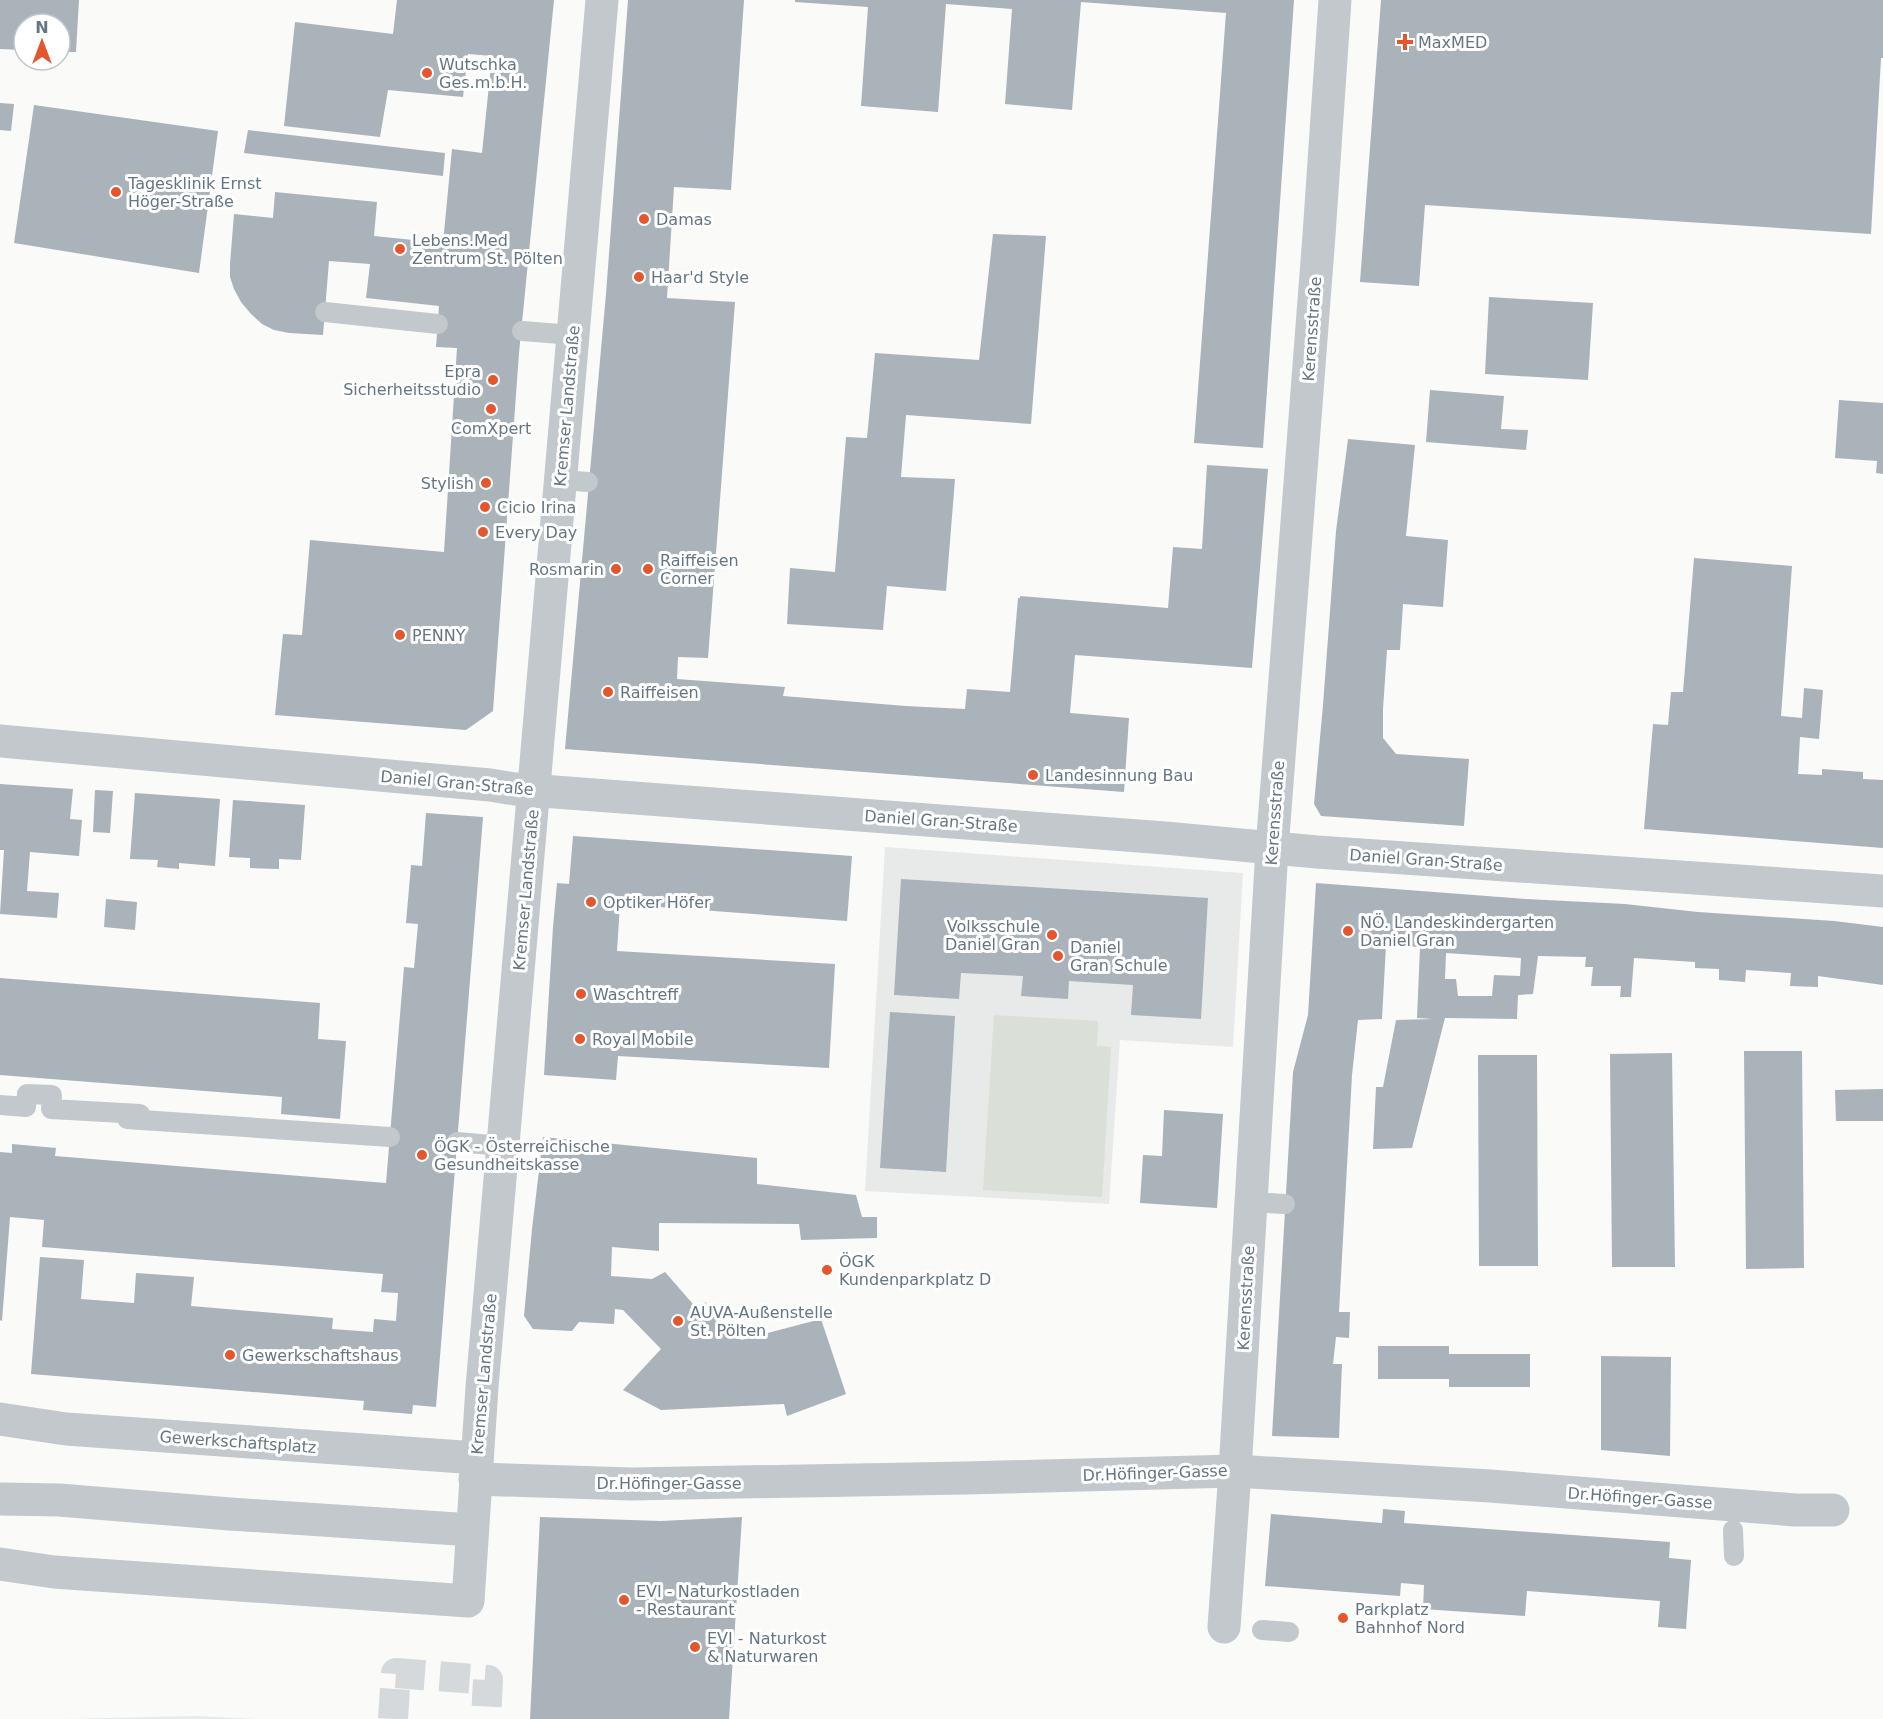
<svg xmlns="http://www.w3.org/2000/svg" width="1883" height="1719" font-family="'DejaVu Sans',sans-serif">
<style>
.built{fill:#e8e9e9}
.green{fill:#dadfd7}
.building{fill:#aab3b9;fill-rule:evenodd}
.lines{fill:none;stroke-linecap:round;stroke-linejoin:round}
.pedestrian-tunnel{stroke:#d5d9db;stroke-width:30;stroke-dasharray:30 15;stroke-linecap:butt}
.service{stroke:#c3c8cc;stroke-width:20}
.minor{stroke:#c3c8cc;stroke-width:33}
.tertiary{stroke:#c3c8cc;stroke-width:33}
.poi-dot{fill:#e4572e;stroke:#fff;stroke-width:2}
.labels{text-anchor:middle;dominant-baseline:central;stroke-width:6;stroke-linejoin:round;paint-order:stroke}
.poi-label{font-size:16px;fill:#657683;stroke:#fff;text-anchor:start}
.street-label{font-size:16px;fill:#657683;stroke:#fff}
</style>
<rect width="100%" height="100%" fill="#fafaf8"/>
<g class="built">
<polygon points="885,847 1243,873 1233,1047 1120,1040 1109,1204 865,1191"/>
<polygon points="196,1716 258,1719 62,1719"/>
</g>
<polygon class="green" points="994,1015 1098,1021 1097,1046 1111,1047 1102,1197 983,1190"/>
<g class="building">
<polygon points="0,0 79,0 76,52 60,52 60,24 24,24 24,50 0,49"/>
<polygon points="397,0 554,0 519,353 493,711 466,730 275,715 283,634 302,635 310,540 444,552 457,348 436,347 439,306 366,298 370,264 329,261 323,335 289,333 274,330 262,324 251,314 241,302 234,289 230,277 230,264 234,214 273,218 275,192 377,202 374,236 443,243 452,149 482,153 492,56 468,54 463,97 388,90 380,137 284,126 295,22 393,34"/>
<polygon points="628,0 744,0 731,190 674,187 667,298 735,302 708,658 678,657 677,679 785,687 783,696 906,706 965,709 967,689 1010,692 1018,598 1020,598 1020,596 1168,608 1173,547 1202,549 1207,465 1268,469 1252,668 1075,655 1070,713 1129,718 1124,792 565,749 606,294"/>
<polygon points="795,0 1294,0 1263,448 1194,443 1226,13 1081,2 1072,110 1005,104 1012,9 946,4 938,112 861,106 868,7 795,2"/>
<polygon points="1381,0 1883,0 1883,58 1881,58 1871,234 1425,205 1419,286 1360,282"/>
<polygon points="0,103 14,104 11,131 0,130"/>
<polygon points="34,105 218,131 199,273 14,243"/>
<polygon points="248,130 445,153 443,176 244,153"/>
<polygon points="993,234 1046,236 1031,424 906,415 901,477 955,479 946,591 887,586 883,630 787,624 790,568 835,572 846,437 867,438 875,353 979,360"/>
<polygon points="1489,297 1593,303 1588,380 1485,374"/>
<polygon points="1430,390 1504,396 1501,429 1528,430 1526,450 1426,442"/>
<polygon points="1839,400 1883,403 1883,474 1876,473 1877,461 1835,458"/>
<polygon points="1348,439 1415,445 1406,536 1448,540 1443,607 1403,604 1400,650 1387,650 1383,709 1383,738 1396,754 1469,759 1464,826 1321,816 1314,804 1323,705 1336,531"/>
<polygon points="1694,558 1792,566 1781,716 1802,718 1804,688 1823,690 1819,739 1800,737 1798,774 1822,775 1822,769 1863,772 1863,779 1883,780 1883,848 1644,829 1653,724 1668,725 1671,692 1683,692"/>
<polygon points="0,784 73,789 70,819 82,820 79,856 30,852 27,891 59,893 57,918 0,914 4,850 0,850"/>
<polygon points="95,790 113,791 110,833 93,832"/>
<polygon points="135,793 220,799 215,866 179,863 179,869 157,867 158,860 130,859"/>
<polygon points="233,800 305,805 301,860 279,859 279,869 250,868 250,858 229,857"/>
<polygon points="426,813 483,817 436,1407 413,1405 412,1414 363,1410 364,1401 31,1374 40,1257 84,1260 81,1299 134,1303 136,1273 194,1277 191,1306 333,1318 332,1329 373,1332 374,1319 396,1321 398,1293 381,1292 383,1274 42,1247 44,1220 10,1217 2,1321 0,1320 0,1152 12,1153 12,1144 56,1148 55,1156 386,1183 404,967 414,968 418,924 406,923 411,865 422,866"/>
<polygon points="573,836 852,856 847,921 620,904 617,951 835,964 829,1068 618,1056 616,1080 544,1075 553,927 557,883 569,884"/>
<polygon points="901,879 1208,898 1201,1019 1131,1015 1133,985 1069,981 1068,999 1021,996 1023,976 961,973 959,999 894,995"/>
<path d="M 1316,883 L 1526,899 L 1625,904 L 1698,912 L 1834,921 L 1883,927 L 1883,985 L 1818,976 L 1818,987 L 1790,986 L 1791,973 L 1746,970 L 1745,982 L 1719,980 L 1719,969 L 1695,968 L 1695,962 L 1634,958 L 1631,997 L 1620,997 L 1621,986 L 1591,986 L 1593,967 L 1585,967 L 1586,957 L 1538,956 L 1533,994 L 1518,995 L 1517,1019 L 1445,1018 L 1412,1148 L 1373,1149 L 1376,1087 L 1383,1087 L 1396,1020 L 1433,1019 L 1417,1018 L 1420,947 L 1386,945 L 1382,1019 L 1358,1020 L 1352,1075 L 1339,1312 L 1350,1312 L 1349,1338 L 1336,1337 L 1333,1364 L 1342,1364 L 1339,1438 L 1272,1436 L 1293,1072 L 1308,1015 ZM 1446,953 L 1521,958 L 1520,976 L 1494,975 L 1492,996 L 1458,996 L 1456,979 L 1445,979 Z"/>
<polygon points="106,899 137,902 135,930 104,927"/>
<polygon points="0,978 320,1003 318,1039 346,1041 340,1119 281,1114 282,1097 0,1075"/>
<polygon points="890,1012 955,1016 946,1172 880,1168"/>
<polygon points="1744,1051 1802,1051 1804,1268 1746,1269"/>
<polygon points="1672,1053 1675,1267 1612,1267 1610,1054"/>
<polygon points="1478,1055 1537,1055 1538,1266 1479,1266"/>
<polygon points="1883,1089 1883,1121 1836,1121 1835,1090"/>
<polygon points="1164,1110 1223,1114 1217,1208 1140,1203 1143,1155 1162,1156"/>
<polygon points="543,1137 757,1158 757,1184 856,1195 862,1217 877,1217 877,1238 801,1240 799,1224 659,1223 659,1251 612,1247 611,1276 652,1279 665,1272 699,1311 705,1302 741,1340 821,1319 846,1394 787,1416 784,1404 661,1410 623,1390 661,1349 623,1310 615,1309 614,1324 579,1322 572,1331 533,1329 524,1316 532,1229"/>
<polygon points="1378,1346 1449,1346 1449,1354 1530,1354 1530,1387 1449,1387 1449,1379 1378,1379"/>
<polygon points="1601,1356 1671,1357 1670,1456 1601,1450"/>
<polygon points="1383,1509 1405,1511 1404,1523 1670,1542 1669,1558 1691,1560 1686,1629 1658,1627 1660,1601 1527,1591 1525,1616 1423,1609 1424,1585 1401,1583 1400,1596 1265,1586 1271,1514 1382,1523"/>
<polygon points="540,1517 661,1521 742,1517 729,1719 530,1719"/>
</g>
<g class="lines">
<polyline class="pedestrian-tunnel" points="393,1719 396,1673 488,1680 486,1719"/>
<g class="service">
<polyline points="325,312 438,324"/>
<polyline points="522,331 573,335"/>
<polyline points="561,480 588,482"/>
<polyline points="0,1105 26,1107 27,1094 52,1095 51,1109 140,1114"/>
<polyline points="127,1119 390,1137"/>
<polyline points="457,1142 503,1146"/>
<polyline points="1251,1202 1285,1204"/>
<polyline points="1733,1530 1734,1556"/>
<polyline points="1262,1630 1289,1632"/>
</g>
<g class="minor">
<polyline points="0,1419 66,1429 477,1458"/>
<polyline points="475,1479 631,1484 965,1478 1235,1471 1490,1486 1795,1510 1833,1510"/>
<polyline points="0,1499 59,1500 230,1514 472,1530"/>
<polyline points="0,1564 54,1572 468,1601 482,1387 602,0"/>
<polyline points="1224,1627 1235,1471 1272,849 1319,235 1335,0"/>
</g>
<polyline class="tertiary" points="0,741 490,785 515,789 1165,838 1317,852 1883,891"/>
</g>
<g class="poi-dot">
<path d="M1402 33h6v6h6v6h-6v6h-6v-6h-6v-6h6z"/>
<circle cx="427" cy="73" r="6"/>
<circle cx="116" cy="192" r="6"/>
<circle cx="644" cy="219" r="6"/>
<circle cx="400" cy="249" r="6"/>
<circle cx="639" cy="277" r="6"/>
<circle cx="493" cy="380" r="6"/>
<circle cx="491" cy="409" r="6"/>
<circle cx="486" cy="483" r="6"/>
<circle cx="485" cy="507" r="6"/>
<circle cx="483" cy="532" r="6"/>
<circle cx="616" cy="569" r="6"/>
<circle cx="648" cy="569" r="6"/>
<circle cx="400" cy="635" r="6"/>
<circle cx="608" cy="692" r="6"/>
<circle cx="1033" cy="775" r="6"/>
<circle cx="591" cy="902" r="6"/>
<circle cx="1348" cy="931" r="6"/>
<circle cx="1052" cy="935" r="6"/>
<circle cx="1058" cy="956" r="6"/>
<circle cx="581" cy="994" r="6"/>
<circle cx="580" cy="1039" r="6"/>
<circle cx="422" cy="1155" r="6"/>
<circle cx="827" cy="1270" r="6"/>
<circle cx="678" cy="1321" r="6"/>
<circle cx="230" cy="1355" r="6"/>
<circle cx="624" cy="1600" r="6"/>
<circle cx="1343" cy="1618" r="6"/>
<circle cx="695" cy="1647" r="6"/>
</g>
<g class="labels">
<g class="poi-label">
<text x="1418" y="42">MaxMED</text>
<text x="439" y="64">Wutschka<tspan x="439" dy="18">Ges.m.b.H.</tspan></text>
<text x="128" y="183">Tagesklinik Ernst<tspan x="128" dy="18">Höger-Straße</tspan></text>
<text x="656" y="219">Damas</text>
<text x="412" y="240">Lebens.Med<tspan x="412" dy="18">Zentrum St. Pölten</tspan></text>
<text x="651" y="277">Haar'd Style</text>
<text x="481" y="371" text-anchor="end">Epra<tspan x="481" dy="18">Sicherheitsstudio</tspan></text>
<text x="491" y="428" text-anchor="middle">ComXpert</text>
<text x="474" y="483" text-anchor="end">Stylish</text>
<text x="497" y="507">Cicio Irina</text>
<text x="495" y="532">Every Day</text>
<text x="660" y="560">Raiffeisen<tspan x="660" dy="18">Corner</tspan></text>
<text x="604" y="569" text-anchor="end">Rosmarin</text>
<text x="412" y="635">PENNY</text>
<text x="620" y="692">Raiffeisen</text>
<text x="1045" y="775">Landesinnung Bau</text>
<text x="603" y="902">Optiker Höfer</text>
<text x="1360" y="922">NÖ. Landeskindergarten<tspan x="1360" dy="18">Daniel Gran</tspan></text>
<text x="1040" y="926" text-anchor="end">Volksschule<tspan x="1040" dy="18">Daniel Gran</tspan></text>
<text x="1070" y="947">Daniel<tspan x="1070" dy="18">Gran Schule</tspan></text>
<text x="593" y="994">Waschtreff</text>
<text x="592" y="1039">Royal Mobile</text>
<text x="434" y="1146">ÖGK - Österreichische<tspan x="434" dy="18">Gesundheitskasse</tspan></text>
<text x="839" y="1261">ÖGK<tspan x="839" dy="18">Kundenparkplatz D</tspan></text>
<text x="690" y="1312">AUVA-Außenstelle<tspan x="690" dy="18">St. Pölten</tspan></text>
<text x="242" y="1355">Gewerkschaftshaus</text>
<text x="636" y="1591">EVI - Naturkostladen<tspan x="636" dy="18">- Restaurant</tspan></text>
<text x="1355" y="1609">Parkplatz<tspan x="1355" dy="18">Bahnhof Nord</tspan></text>
<text x="707" y="1638">EVI - Naturkost<tspan x="707" dy="18">&amp; Naturwaren</tspan></text>
</g>
<g class="street-label">
<text transform="translate(1312 329) rotate(-86)">Kerensstraße</text>
<text transform="translate(567 406) rotate(-85)">Kremser Landstraße</text>
<text transform="translate(457 783) rotate(5)">Daniel Gran-Straße</text>
<text transform="translate(1275 813) rotate(-86)">Kerensstraße</text>
<text transform="translate(941 821) rotate(4)">Daniel Gran-Straße</text>
<text transform="translate(1426 860) rotate(4)">Daniel Gran-Straße</text>
<text transform="translate(526 890) rotate(-85)">Kremser Landstraße</text>
<text transform="translate(1246 1298) rotate(-87)">Kerensstraße</text>
<text transform="translate(484 1374) rotate(-85)">Kremser Landstraße</text>
<text transform="translate(238 1442) rotate(4)">Gewerkschaftsplatz</text>
<text transform="translate(1155 1473) rotate(-2)">Dr.Höfinger-Gasse</text>
<text x="669" y="1483">Dr.Höfinger-Gasse</text>
<text transform="translate(1640 1498) rotate(4)">Dr.Höfinger-Gasse</text>
</g>
</g>
<g transform="translate(42 42)"><circle r="28" fill="#ffffff" stroke="#c1c8cd" stroke-width="1.5"/>
<path d="M0-4.5L10 22L0 15L-10 22Z" fill="#e4572e"/>
<text y="-9" font-size="16" font-weight="bold" text-anchor="middle" fill="#657683">N</text>
</g>
</svg>
